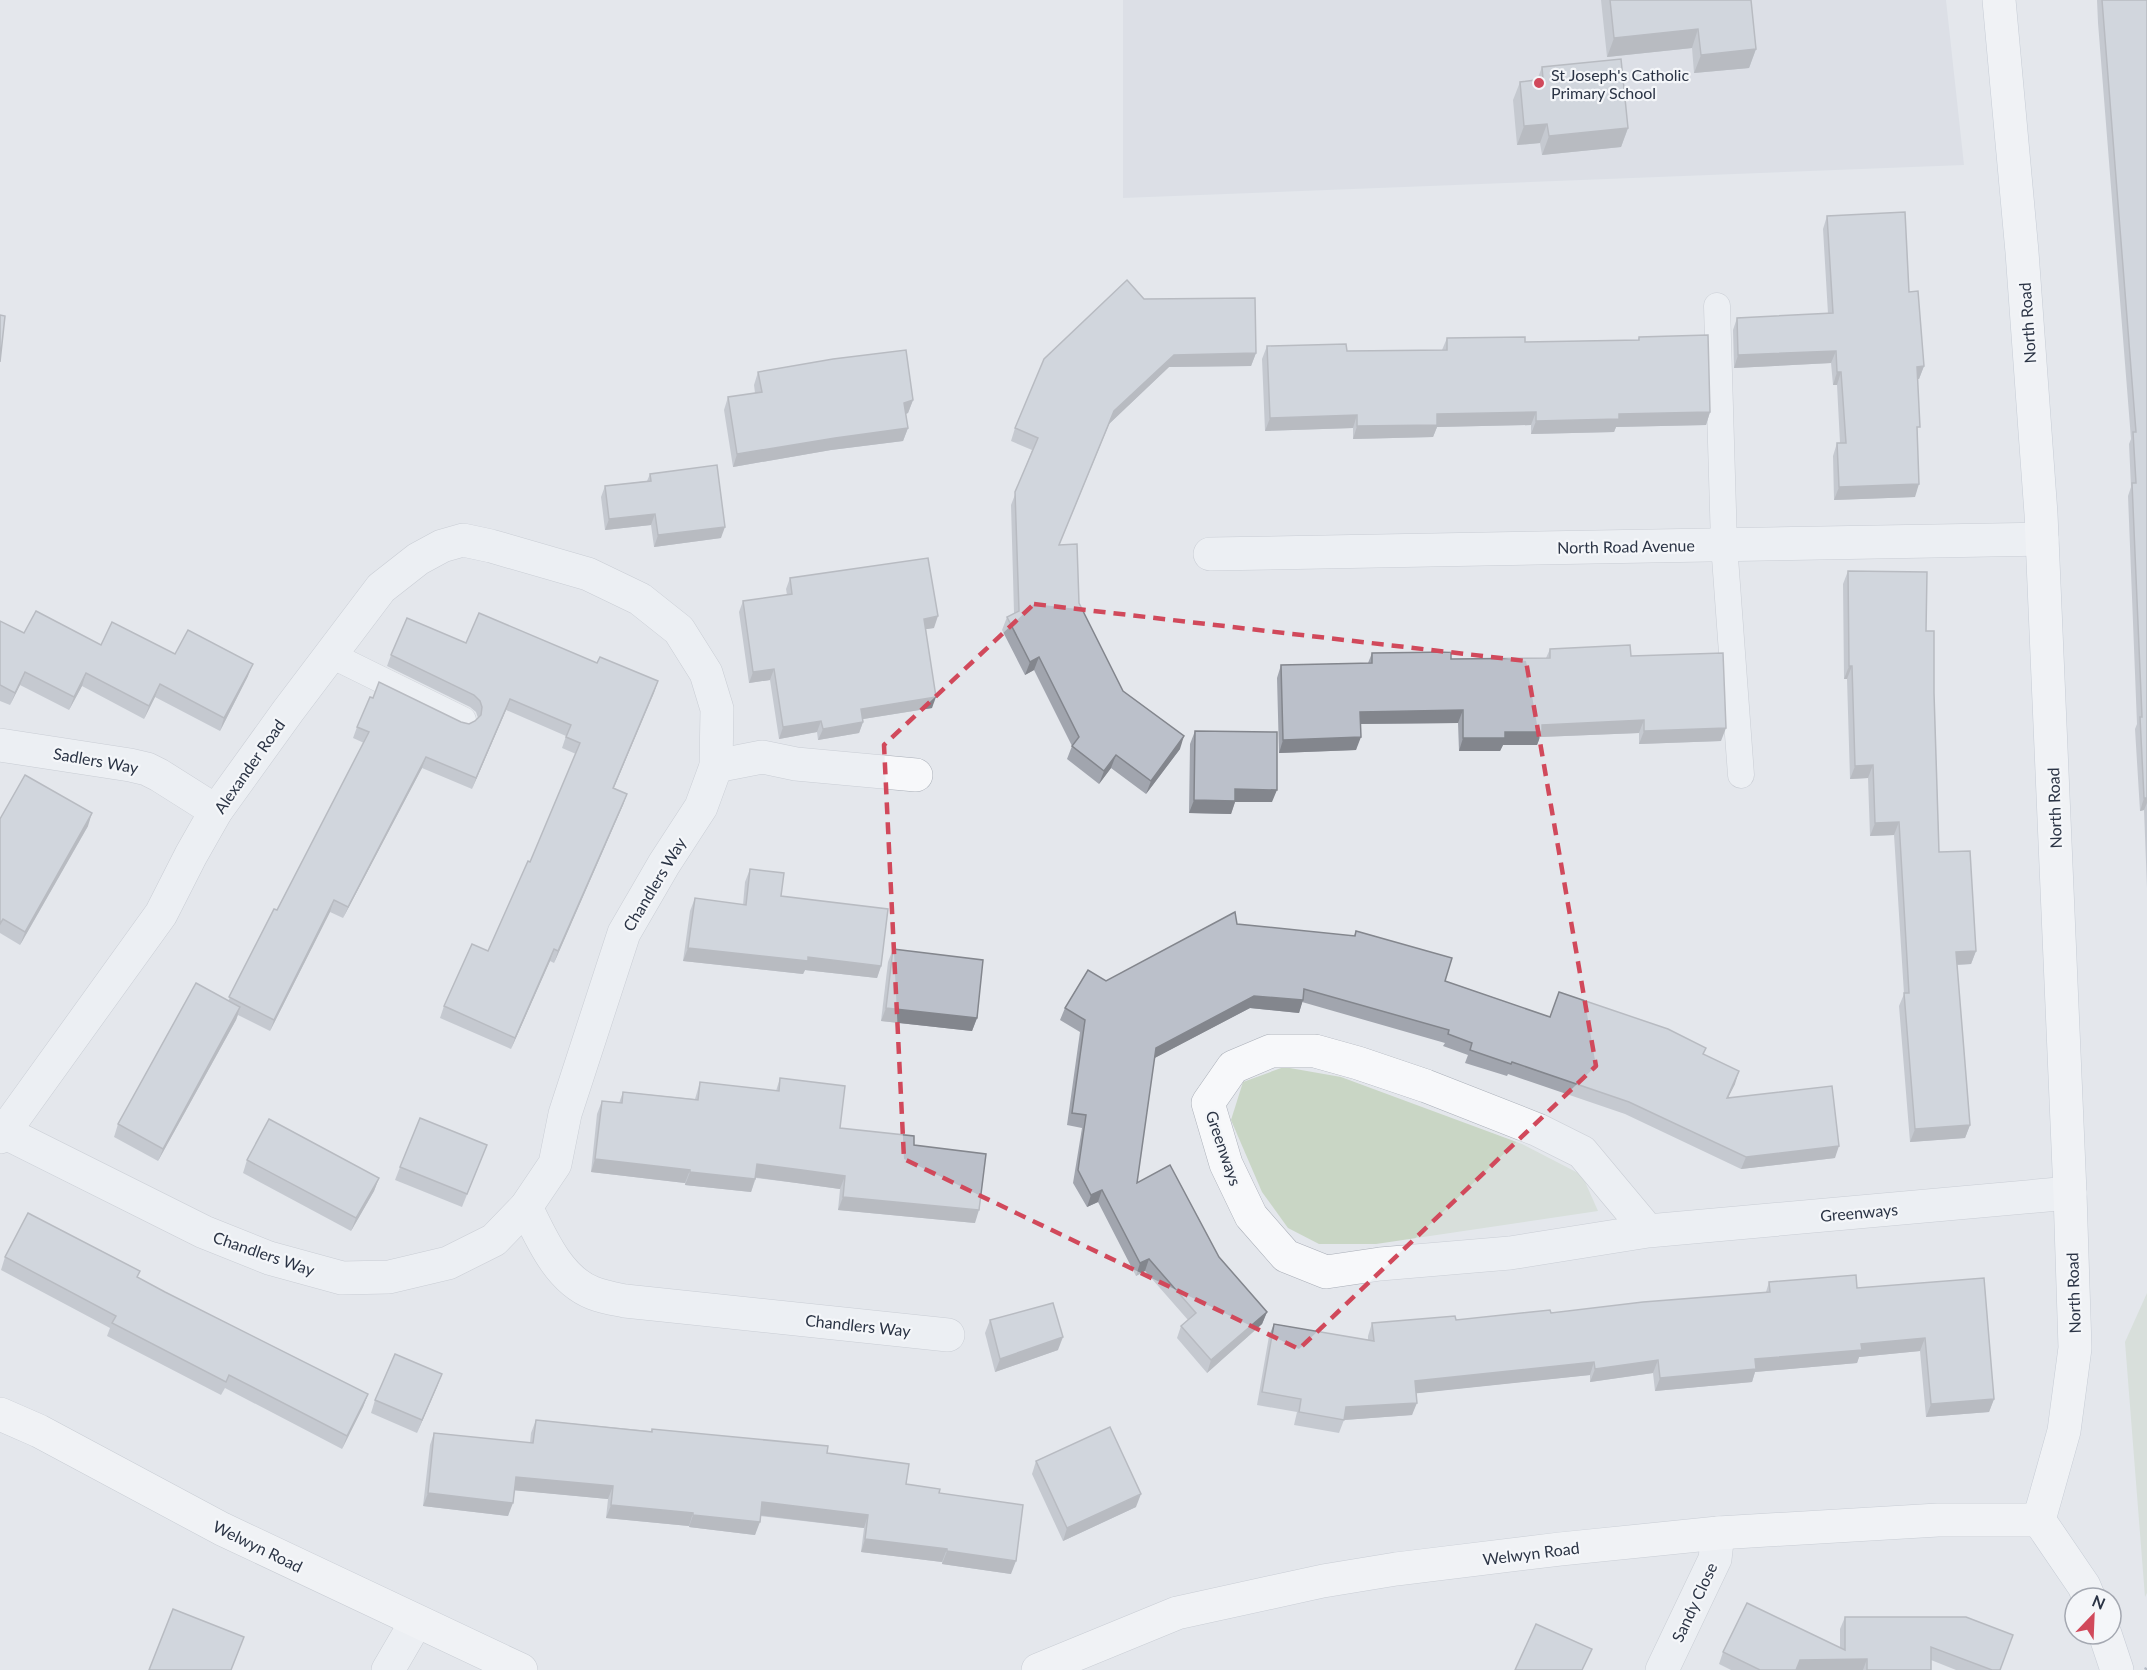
<svg xmlns="http://www.w3.org/2000/svg" width="2147" height="1670" font-family="Lato,sans-serif">
<style>
.built{fill:#d2d6de}
.green{fill:#c9d6c5}
.lines{fill:none;stroke-linecap:round;stroke-linejoin:round}
.lane-casing{stroke:#a9aeb7;stroke-width:27}
.street-casing{stroke:#a9aeb7;stroke-width:34}
.secondary-casing{stroke:#a9aeb7;stroke-width:34}
.primary-casing{stroke:#a3abb8;stroke-width:34}
.lane{stroke:#f7f8fa;stroke-width:26}
.street{stroke:#f7f8fa;stroke-width:33}
.secondary{stroke:#fff;stroke-width:33}
.primary{stroke:#fff;stroke-width:33}
.rail{stroke:#7d8696;stroke-width:4.5;stroke-dasharray:3 6;stroke-linecap:butt}
.wall{fill:#a1a5ae}
.shaded-wall{fill:#83868d}
.building{fill:#bbc0ca;stroke:#83868d;stroke-width:1.5}
.marked{fill:none;stroke:#d1495b;stroke-width:4.5;stroke-dasharray:12 8;stroke-linejoin:round}
.poi-dot{fill:#d1495b;stroke:#f4f6f9;stroke-width:2}
.labels{text-anchor:middle;dominant-baseline:central;stroke-width:4.5;stroke-linejoin:round;paint-order:stroke}
.poi-label{font-size:16px;fill:#2b3445;stroke:#f4f6f9;text-anchor:start}
.street-label{font-size:16px;fill:#2b3445;stroke:#f4f6f9}
</style>
<rect width="100%" height="100%" fill="#e4e7ec"/>
<polygon class="built" points="1123,0 1946,0 1964,165 1123,198"/>
<g class="green">
<polygon points="1284,1067 1341,1077 1522,1144 1582,1175 1598,1211 1376,1244 1319,1244 1288,1228 1262,1192 1231,1120 1243,1082"/>
<polygon points="2147,1293 2147,1593 2145,1597 2125,1342"/>
</g>
<g class="lines">
<g class="lane-casing">
<g id="lane">
<polyline points="1717,306 1724,544 1741,775"/>
<polyline points="329,654 463,720"/>
</g>
</g>
<g class="street-casing">
<g id="street">
<polyline points="1210,554 2042,539"/>
<polyline points="0,745 130,765 147,769 159,775 216,811"/>
<polyline points="716,766 762,757 796,764 916,775"/>
<polyline points="0,1130 204,1232 269,1258 342,1278 389,1277 448,1263 494,1240 526,1207 555,1164 565,1114 624,933 664,864 701,807 716,766 717,709 706,673 679,630 640,599 588,574 491,546 463,540 442,546 418,559 381,588 288,711 216,811 191,855 161,914 4,1132 0,1137"/>
<path d="M 526,1207 C 541,1238 559,1280 593,1293 C 603,1297 615,1299 625,1301 L 948,1335"/>
<polyline points="1648,1231 1582,1152 1538,1130 1426,1086 1358,1063 1315,1051 1271,1051 1233,1067 1208,1103 1226,1164 1251,1216 1286,1256 1326,1272 1380,1264 1510,1253 1648,1231 2070,1193"/>
<polyline points="388,1670 416,1622"/>
<polyline points="1662,1670 1715,1559 1718,1533"/>
</g>
</g>
<g class="secondary-casing">
<g id="secondary">
<polyline points="0,1414 39,1431 222,1529 521,1670"/>
<polyline points="1038,1670 1177,1613 1323,1581 1396,1569 1560,1549 1718,1533 1938,1520 2039,1520"/>
</g>
</g>
<g class="primary-casing">
<g id="primary">
<polyline points="1999,0 2022,252 2041,514 2070,1193 2075,1348 2064,1431 2039,1520 2084,1586 2089,1598"/>
<polyline points="2105,1634 2117,1670"/>
</g>
</g>
<use href="#lane" class="lane"/>
<use href="#street" class="street"/>
<use href="#secondary" class="secondary"/>
<use href="#primary" class="primary"/>
<polyline class="rail" points="2146,1670 2147,1668"/>
</g>
<g class="wall">
<polygon points="1601,0 1751,0 1756,49 1749,68 1694,73 1692,48 1607,57"/>
<polygon points="2097,0 2147,0 2147,888 2144,810 2140,811 2135,729 2137,724 2128,496 2131,487 2129,444 2131,439 2098,23"/>
<polygon points="1542,67 1628,128 1621,147 1542,155 1540,143 1517,145 1513,100 1520,82 1537,80"/>
<polygon points="1827,216 1909,292 1924,366 1919,379 1918,379 1917,435 1915,497 1834,500 1833,456 1837,443 1840,443 1837,385 1833,385 1831,363 1734,368 1733,330 1737,318 1828,314 1823,229"/>
<polygon points="1144,299 1256,353 1251,366 1169,367 1109,424 1059,545 1079,603 1123,691 1180,749 1146,794 1111,768 1099,784 1067,759 1072,746 1034,670 1025,675 1002,630 1007,617 1014,613 1011,505 1032,450 1011,441 1015,428"/>
<polygon points="1639,337 1710,412 1706,425 1616,427 1614,432 1531,434 1531,425 1437,427 1433,437 1353,439 1353,428 1265,431 1262,359 1267,346 1347,351 1442,350 1447,338 1525,342 1638,340"/>
<polygon points="758,372 913,400 908,413 906,414 908,428 903,441 831,450 733,467 724,410 728,397 755,393 754,385"/>
<polygon points="650,474 721,538 654,547 651,525 605,530 601,497 605,486 647,481"/>
<polygon points="1848,571 1926,631 1934,693 1939,852 1976,951 1971,964 1957,965 1970,1125 1965,1138 1910,1142 1899,1006 1904,994 1894,835 1870,836 1868,778 1850,779 1847,679 1844,679 1843,584"/>
<polygon points="790,578 934,628 926,629 932,708 863,719 863,722 859,733 818,740 817,732 779,739 770,680 749,683 739,612 743,601 787,595 786,589"/>
<polygon points="0,621 24,633 101,645 175,654 248,676 220,731 155,697 144,719 82,686 69,710 20,685 10,705 0,701"/>
<polygon points="466,643 597,663 658,681 614,788 627,794 623,805 554,963 550,961 511,1049 440,1018 444,1006 488,951 530,862 576,754 562,748 566,736 506,710 472,789 422,768 343,918 330,912 270,1031 238,1015 236,1020 158,1161 114,1137 118,1124 228,1001 277,910 364,743 353,738 357,727 461,722 469,724 475,721 478,718 476,712 470,707 387,666 391,655"/>
<polygon points="1550,649 1631,656 1721,741 1639,744 1639,733 1540,737 1537,745 1503,745 1500,751 1459,751 1458,723 1360,724 1356,750 1279,753 1277,678 1281,665 1368,663 1372,653 1451,659 1546,658"/>
<polygon points="1195,731 1272,802 1235,802 1231,814 1189,813 1190,744"/>
<polygon points="0,819 88,826 20,945 0,933"/>
<polygon points="750,869 781,896 881,966 877,978 805,970 803,974 683,961 690,911 695,898 743,905 745,882"/>
<polygon points="1237,924 1354,936 1356,931 1445,981 1550,1017 1704,1055 1735,1084 1728,1097 1835,1158 1741,1169 1625,1114 1508,1074 1507,1076 1465,1063 1468,1055 1443,1046 1445,1043 1302,1002 1299,1013 1250,1008 1154,1058 1137,1183 1219,1257 1267,1312 1262,1324 1207,1373 1177,1338 1181,1326 1188,1320 1145,1271 1136,1276 1098,1202 1087,1207 1073,1183 1082,1128 1067,1125 1080,1032 1060,1020 1065,1008 1106,981"/>
<polygon points="893,949 977,1018 972,1031 881,1021 888,962"/>
<polygon points="780,1078 840,1128 914,1145 975,1223 838,1210 840,1189 797,1183 756,1178 751,1192 685,1185 685,1183 591,1172 597,1114 602,1101 619,1103 623,1092 695,1099 700,1082 776,1091"/>
<polygon points="487,1145 462,1207 395,1180 400,1167"/>
<polygon points="247,1160 379,1178 374,1191 351,1231 243,1173"/>
<polygon points="5,1257 165,1292 368,1394 363,1407 342,1449 225,1388 221,1395 107,1336 110,1328 1,1270"/>
<polygon points="1984,1278 1994,1399 1989,1412 1926,1417 1920,1351 1859,1357 1857,1363 1755,1372 1752,1382 1655,1391 1653,1373 1590,1382 1590,1375 1416,1393 1412,1415 1344,1420 1339,1433 1294,1425 1297,1412 1257,1405 1269,1336 1274,1324 1368,1340 1368,1336 1372,1323 1456,1320 1551,1313 1766,1292 1769,1282 1857,1288"/>
<polygon points="990,1320 1058,1350 995,1372 985,1333"/>
<polygon points="442,1374 417,1433 371,1413 375,1400"/>
<polygon points="536,1420 651,1431 652,1429 827,1453 906,1484 939,1493 1011,1574 942,1564 942,1562 861,1552 864,1528 760,1516 755,1535 689,1527 689,1526 606,1518 608,1499 514,1490 508,1516 423,1506 430,1445 434,1433 530,1443 531,1433"/>
<polygon points="1036,1461 1136,1507 1063,1541 1032,1474"/>
<polygon points="1845,1617 2000,1670 1956,1670 1931,1660 1931,1670 1731,1670 1719,1664 1723,1652 1840,1648 1840,1629"/>
</g>
<g class="shaded-wall">
<polygon points="1698,29 1692,48 1607,57 1614,38"/>
<polygon points="1756,49 1749,68 1694,73 1701,55"/>
<polygon points="1547,124 1540,143 1517,145 1524,126"/>
<polygon points="1628,128 1621,147 1542,155 1549,136"/>
<polygon points="1836,351 1831,363 1734,368 1738,355"/>
<polygon points="1256,353 1251,366 1169,367 1109,424 1054,558 1114,411 1174,355"/>
<polygon points="1924,366 1919,379 1912,379 1917,367"/>
<polygon points="1837,372 1841,372 1837,385 1833,385"/>
<polygon points="913,400 908,413 899,416 904,403"/>
<polygon points="1536,412 1531,425 1437,427 1433,437 1353,439 1357,426 1437,414"/>
<polygon points="1710,412 1706,425 1616,427 1614,432 1531,434 1536,421 1619,414"/>
<polygon points="1357,415 1353,428 1265,431 1270,418"/>
<polygon points="908,428 903,441 831,450 733,467 737,454 835,438"/>
<polygon points="1919,484 1915,497 1834,500 1839,487"/>
<polygon points="655,514 651,525 605,530 609,519"/>
<polygon points="725,527 721,538 654,547 658,535"/>
<polygon points="938,616 934,628 920,630 924,619"/>
<polygon points="1039,657 1034,670 1025,675 1030,662"/>
<polygon points="253,664 248,676 220,731 224,718"/>
<polygon points="1849,666 1852,666 1847,679 1844,679"/>
<polygon points="774,669 770,680 749,683 753,672"/>
<polygon points="25,672 20,685 10,705 15,693"/>
<polygon points="86,673 82,686 69,710 74,697"/>
<polygon points="658,681 654,693 609,799 613,788"/>
<polygon points="160,684 155,697 144,719 149,706"/>
<polygon points="936,697 932,708 857,720 861,709"/>
<polygon points="510,699 506,710 472,789 476,778"/>
<polygon points="1463,710 1458,723 1355,724 1360,712"/>
<polygon points="1644,720 1639,733 1540,737 1537,745 1503,745 1500,751 1459,751 1463,738 1542,725"/>
<polygon points="821,721 817,732 779,739 783,727"/>
<polygon points="863,722 859,733 818,740 823,729"/>
<polygon points="1726,728 1721,741 1639,744 1644,731"/>
<polygon points="1184,736 1180,749 1146,794 1151,781"/>
<polygon points="1361,737 1356,750 1279,753 1283,740"/>
<polygon points="1116,755 1111,768 1099,784 1104,771"/>
<polygon points="426,757 422,768 343,918 348,907"/>
<polygon points="1873,765 1868,778 1850,779 1855,766"/>
<polygon points="1235,789 1277,790 1272,802 1235,802 1231,814 1189,813 1194,800"/>
<polygon points="627,794 623,805 554,963 558,951"/>
<polygon points="2144,798 2147,798 2147,803 2144,810 2140,811"/>
<polygon points="92,813 88,826 20,945 25,932"/>
<polygon points="1899,822 1894,835 1870,836 1875,823"/>
<polygon points="334,900 330,912 270,1031 274,1020"/>
<polygon points="688,948 808,957 881,966 877,978 805,970 803,974 683,961"/>
<polygon points="554,949 550,961 511,1049 515,1038"/>
<polygon points="1976,951 1971,964 1951,965 1956,952"/>
<polygon points="1254,996 1303,1000 1299,1013 1250,1008 1151,1060 1156,1048"/>
<polygon points="240,1007 236,1020 158,1161 163,1149"/>
<polygon points="886,1008 977,1018 972,1031 881,1021"/>
<polygon points="1739,1071 1735,1084 1722,1110 1727,1098"/>
<polygon points="1970,1125 1965,1138 1910,1142 1915,1129"/>
<polygon points="1839,1146 1835,1158 1741,1169 1746,1157"/>
<polygon points="595,1159 690,1170 685,1183 591,1172"/>
<polygon points="757,1164 802,1170 845,1176 840,1189 753,1177"/>
<polygon points="690,1172 755,1179 751,1192 685,1185"/>
<polygon points="379,1178 374,1191 351,1231 356,1218"/>
<polygon points="1102,1190 1098,1202 1087,1207 1091,1195"/>
<polygon points="843,1197 979,1210 975,1223 838,1210"/>
<polygon points="1149,1259 1145,1271 1136,1276 1140,1263"/>
<polygon points="1267,1312 1262,1324 1207,1373 1211,1360"/>
<polygon points="1063,1337 1058,1350 995,1372 1000,1359"/>
<polygon points="1925,1338 1920,1351 1859,1357 1857,1363 1755,1372 1752,1382 1655,1391 1660,1378 1755,1359 1861,1344"/>
<polygon points="1658,1360 1653,1373 1590,1382 1595,1369"/>
<polygon points="1594,1362 1590,1375 1410,1394 1415,1381"/>
<polygon points="442,1374 437,1387 417,1433 422,1420"/>
<polygon points="368,1394 363,1407 342,1449 347,1436"/>
<polygon points="1994,1399 1989,1412 1926,1417 1931,1404"/>
<polygon points="1417,1403 1412,1415 1344,1420 1346,1407"/>
<polygon points="516,1477 613,1486 608,1499 511,1490"/>
<polygon points="428,1493 513,1503 508,1516 423,1506"/>
<polygon points="1141,1494 1136,1507 1063,1541 1067,1528"/>
<polygon points="762,1502 868,1515 864,1528 757,1515"/>
<polygon points="611,1505 693,1513 689,1526 606,1518"/>
<polygon points="693,1515 760,1522 755,1535 689,1527"/>
<polygon points="865,1539 947,1549 942,1562 861,1552"/>
<polygon points="947,1551 1016,1561 1011,1574 942,1564"/>
<polygon points="1867,1659 1863,1670 1796,1670 1800,1660"/>
</g>
<g class="building">
<polygon points="1610,0 1751,0 1756,49 1701,55 1698,29 1614,38"/>
<polygon points="2102,0 2147,0 2147,798 2144,798 2140,717 2142,717 2132,483 2136,483 2133,432 2136,432"/>
<polygon points="1621,59 1628,128 1549,136 1547,124 1524,126 1520,82 1543,79 1542,67"/>
<polygon points="1905,212 1909,292 1918,291 1924,366 1917,367 1920,427 1917,427 1919,484 1839,487 1837,443 1846,443 1841,372 1837,372 1836,351 1738,355 1737,318 1833,313 1827,216"/>
<polygon points="1127,280 1144,299 1255,298 1256,353 1174,355 1114,411 1059,545 1077,544 1079,603 1123,691 1184,736 1151,781 1116,755 1104,771 1072,746 1079,737 1039,657 1030,662 1007,617 1019,611 1015,492 1038,438 1015,428 1044,359"/>
<polygon points="0,315 5,316 0,362"/>
<polygon points="1708,335 1710,412 1619,414 1619,419 1536,421 1536,412 1437,414 1437,425 1357,426 1357,415 1270,418 1267,346 1346,344 1347,351 1447,350 1447,338 1525,337 1525,342 1639,340 1639,337"/>
<polygon points="906,350 913,400 904,403 908,428 835,438 737,454 728,397 762,392 758,372 833,359"/>
<polygon points="717,465 725,527 658,535 655,514 609,519 605,486 651,481 650,474"/>
<polygon points="928,558 938,616 924,619 936,697 861,709 863,722 823,729 821,721 783,727 774,669 753,672 743,601 792,594 790,578"/>
<polygon points="1848,571 1927,572 1926,631 1934,631 1934,693 1939,852 1970,851 1976,951 1956,952 1970,1125 1915,1129 1904,993 1909,993 1899,822 1875,823 1873,765 1855,766 1852,666 1849,666"/>
<polygon points="36,611 101,645 112,622 175,654 188,630 253,664 224,718 160,684 149,706 86,673 74,697 25,672 15,693 0,685 0,621 24,633"/>
<polygon points="479,613 597,663 600,657 658,681 613,788 627,794 558,951 554,949 515,1038 444,1006 472,944 488,951 528,861 530,862 580,743 566,737 571,725 510,699 476,778 426,757 348,907 334,900 274,1020 229,997 274,909 277,910 369,732 357,727 370,697 373,698 379,682 461,722 469,724 475,721 481,715 482,707 480,701 474,695 391,655 407,618 466,643"/>
<polygon points="1630,645 1631,656 1723,653 1726,728 1644,731 1644,720 1542,725 1542,732 1505,732 1505,738 1463,738 1463,710 1360,712 1361,737 1283,740 1281,665 1372,663 1372,653 1451,652 1451,659 1550,658 1550,649"/>
<polygon points="1195,731 1277,732 1277,790 1235,789 1235,801 1194,800"/>
<polygon points="25,775 92,813 25,932 3,919 0,924 0,819"/>
<polygon points="750,869 784,873 781,896 888,909 881,966 808,957 808,961 688,948 695,898 746,905"/>
<polygon points="1235,912 1237,924 1355,936 1356,931 1452,958 1445,981 1550,1017 1559,992 1668,1029 1706,1048 1703,1054 1739,1071 1727,1098 1832,1086 1839,1146 1746,1157 1629,1102 1512,1062 1511,1064 1470,1050 1472,1043 1448,1034 1449,1030 1304,989 1303,1000 1254,996 1156,1048 1137,1183 1170,1165 1219,1257 1267,1312 1211,1360 1181,1326 1196,1313 1149,1259 1140,1263 1102,1190 1091,1195 1078,1170 1086,1115 1072,1113 1085,1020 1065,1008 1088,970 1106,981"/>
<polygon points="893,949 983,960 977,1018 886,1008"/>
<polygon points="196,983 240,1007 163,1149 118,1124"/>
<polygon points="780,1078 845,1086 840,1128 914,1136 914,1145 986,1154 979,1210 843,1197 845,1176 802,1170 757,1164 755,1179 690,1172 690,1170 595,1159 602,1101 622,1103 623,1092 698,1100 700,1082 779,1091"/>
<polygon points="420,1118 487,1145 467,1194 400,1167"/>
<polygon points="269,1119 379,1178 356,1218 247,1160"/>
<polygon points="28,1213 140,1271 137,1277 165,1292 368,1394 347,1436 229,1375 226,1382 112,1323 116,1316 5,1257"/>
<polygon points="1856,1275 1857,1288 1984,1278 1994,1399 1931,1404 1925,1338 1861,1344 1862,1350 1755,1359 1756,1369 1660,1378 1658,1360 1595,1369 1594,1362 1415,1381 1417,1403 1346,1407 1344,1420 1299,1412 1301,1399 1262,1392 1274,1324 1374,1341 1372,1323 1455,1316 1456,1320 1550,1310 1551,1313 1643,1302 1770,1292 1769,1282"/>
<polygon points="1053,1303 1063,1337 1000,1359 990,1320"/>
<polygon points="395,1354 442,1374 422,1420 375,1400"/>
<polygon points="536,1420 652,1432 652,1429 828,1446 827,1453 909,1464 906,1484 940,1489 939,1493 1023,1505 1016,1561 947,1551 947,1549 865,1539 868,1515 762,1502 760,1522 693,1515 693,1513 611,1505 613,1486 516,1477 513,1503 428,1493 434,1433 533,1443"/>
<polygon points="1110,1427 1141,1494 1067,1528 1036,1461"/>
<polygon points="1747,1603 1845,1650 1845,1617 1966,1617 2013,1635 2000,1670 1992,1670 1931,1647 1931,1670 1867,1670 1867,1659 1800,1660 1796,1670 1760,1670 1723,1652"/>
<polygon points="173,1609 244,1637 231,1670 149,1670"/>
<polygon points="1536,1624 1592,1649 1582,1670 1515,1670"/>
</g>
<path d="M0 0H2147V1670H0ZM 1034,604 L 1526,661 L 1596,1066 L 1299,1349 L 904,1159 L 884,745 Z" fill="#e4e7ec" fill-opacity=".55" fill-rule="evenodd"/>
<path class="marked" d="M 1034,604 L 1526,661 L 1596,1066 L 1299,1349 L 904,1159 L 884,745 Z"/>
<circle class="poi-dot" cx="1539" cy="83" r="6"/>
<g class="labels">
<g class="poi-label">
<text x="1551" y="74">St Joseph's Catholic<tspan x="1551" dy="18">Primary School</tspan></text>
</g>
<g class="street-label">
<text transform="translate(2027 323) rotate(-94)">North Road</text>
<text transform="translate(1626 546) rotate(-1)">North Road Avenue</text>
<text transform="translate(96 760) rotate(10)">Sadlers Way</text>
<text transform="translate(249 766) rotate(-55)">Alexander Road</text>
<text transform="translate(2054 808) rotate(-92)">North Road</text>
<text transform="translate(654 884) rotate(-59)">Chandlers Way</text>
<text transform="translate(1224 1148) rotate(71)">Greenways</text>
<text transform="translate(1859 1212) rotate(-5)">Greenways</text>
<text transform="translate(264 1253) rotate(19)">Chandlers Way</text>
<text transform="translate(2073 1293) rotate(-92)">North Road</text>
<text transform="translate(858 1325) rotate(6)">Chandlers Way</text>
<text transform="translate(258 1546) rotate(26)">Welwyn Road</text>
<text transform="translate(1531 1553) rotate(-7)">Welwyn Road</text>
<text transform="translate(1694 1602) rotate(-65)">Sandy Close</text>
</g>
</g>
<g transform="translate(2093 1616) rotate(23)"><circle r="28" fill="#f4f6f9" stroke="#a4a8b1" stroke-width="1.5"/>
<path d="M0-4.5L10 22L0 15L-10 22Z" fill="#d1495b"/>
<text y="-9" font-size="16" font-weight="bold" text-anchor="middle" fill="#2b3445">N</text>
</g>
</svg>
